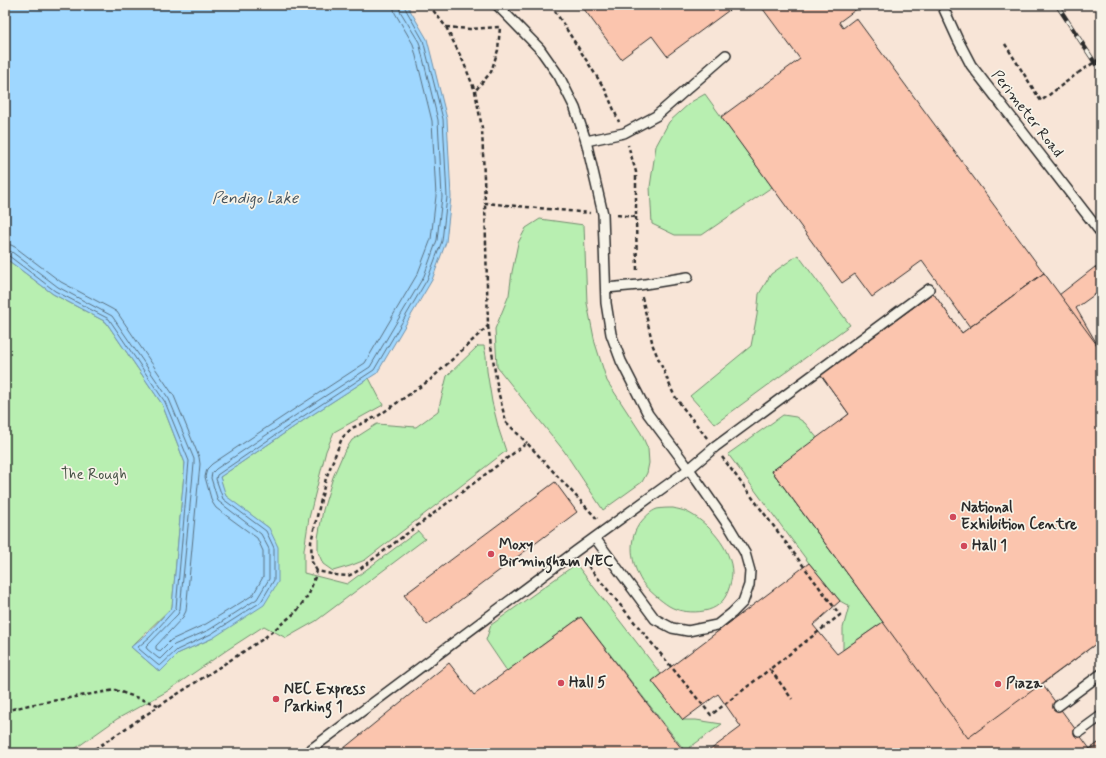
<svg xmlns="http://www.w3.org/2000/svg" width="1106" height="758" font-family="Mynerve,sans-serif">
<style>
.built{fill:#f8e5d7}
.green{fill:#b8efb1;stroke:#728d6e}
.water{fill:#9fd7ff;stroke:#7192aa}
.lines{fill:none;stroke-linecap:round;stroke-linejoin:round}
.shore{stroke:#597080;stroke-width:1}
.building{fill:#fbc5ae;stroke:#2b2b2b}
.lane-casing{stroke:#2b2b2b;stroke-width:12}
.path{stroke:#2b2b2b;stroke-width:2.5;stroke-dasharray:4 3;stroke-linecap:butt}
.lane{stroke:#f7f3e8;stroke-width:9}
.rail-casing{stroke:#2b2b2b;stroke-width:4.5}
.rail{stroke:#f7f3e8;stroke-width:3;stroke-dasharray:9;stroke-linecap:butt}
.path-bridge{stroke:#2b2b2b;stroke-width:2.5;stroke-dasharray:4 3;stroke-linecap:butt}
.poi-dot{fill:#d1495b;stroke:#f7f3e8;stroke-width:1.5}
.labels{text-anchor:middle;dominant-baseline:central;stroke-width:3.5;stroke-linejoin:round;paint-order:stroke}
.street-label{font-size:15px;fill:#2b2b2b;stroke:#f7f3e8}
.park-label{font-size:15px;fill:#475246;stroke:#f7f3e8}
.poi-label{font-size:15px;font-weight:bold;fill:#2b2b2b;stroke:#f7f3e8;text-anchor:start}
.water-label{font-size:16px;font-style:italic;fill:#485660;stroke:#f7f3e8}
</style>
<rect width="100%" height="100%" fill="#f7f3e8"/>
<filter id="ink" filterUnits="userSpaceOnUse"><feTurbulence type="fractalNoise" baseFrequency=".025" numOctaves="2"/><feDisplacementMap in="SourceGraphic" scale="8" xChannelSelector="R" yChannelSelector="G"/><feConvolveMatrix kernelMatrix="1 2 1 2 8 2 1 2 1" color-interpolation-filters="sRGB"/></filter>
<g filter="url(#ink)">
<rect class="built" x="5" y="5" width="1096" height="748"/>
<g class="green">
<polygon points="705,94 772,187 702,235 675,235 652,224 650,187 656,146 669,122 691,102"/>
<polygon points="540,219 584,225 587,303 595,343 607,381 641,433 648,449 649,463 647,473 642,482 603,510 564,451 497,367 495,329 509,295 512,272 518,243 526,228"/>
<polygon points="798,255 850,325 715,424 690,396 751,346 757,315 759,294 771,274"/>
<polygon points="5,258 53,294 106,322 162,404 185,463 172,607 131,647 160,672 179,653 213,638 269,528 225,496 220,477 304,420 369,378 383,405 334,432 326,451 309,518 304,550 304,573 347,584 418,531 425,539 316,621 286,638 264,626 227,650 166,692 117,719 69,753 5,753"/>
<polygon points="478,346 484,346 486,356 487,371 492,402 499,430 506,451 365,560 350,566 333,571 323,564 318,552 318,538 323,510 333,477 343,454 352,440 377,424 416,427 438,411 447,376"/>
<polygon points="783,415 796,417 805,423 818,439 772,471 883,622 843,650 843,628 849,606 840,601 809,563 728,454"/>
<path d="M 673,508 C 677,509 683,510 687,512 C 708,522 732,549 732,573 C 732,578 730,586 728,591 C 724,602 716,609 704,611 C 693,613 679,612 669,606 C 661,601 648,590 642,582 C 631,564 627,538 641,522 C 645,517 651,511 657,509 C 662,508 668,508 673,508 Z"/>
<polygon points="576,564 661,674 652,681 683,720 696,720 722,724 685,751 581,617 507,671 486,640 491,625"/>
</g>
<polygon class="water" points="5,5 407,5 427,39 447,119 451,197 446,242 432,280 377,373 304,420 220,477 226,496 269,528 278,547 278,582 264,605 213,638 179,653 160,672 131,647 147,634 172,607 185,463 162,404 106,322 53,294 5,258"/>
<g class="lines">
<g class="shore">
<polyline points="5,244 11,245 15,247 61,282 112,309 117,312 174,396 199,457 200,464 186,611 183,617 156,646 156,649 160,651 171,640 206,624 253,595 263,577 263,551 257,538 216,508 212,502 205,477 207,469 212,464 296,408 365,363 418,273 431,239 436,196 432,121 413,44 395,13 393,5"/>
<polyline points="5,250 12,252 58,287 112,316 169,399 194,459 194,464 180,609 178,614 146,647 147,649 158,658 160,659 174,645 209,630 257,599 269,579 269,549 261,534 218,501 211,478 212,473 216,469 299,413 370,367 424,276 437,240 442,197 438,120 419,42 400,11 399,5"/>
<polyline points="5,255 9,256 55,291 109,319 165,402 189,461 176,608 150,637 138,647 139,649 158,665 160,666 177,650 211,634 261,602 274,580 274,548 266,531 223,499 216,479 217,475 302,417 374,370 428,278 442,241 447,197 443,119 423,40 405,8 404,5"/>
</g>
</g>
<g class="building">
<polygon points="581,5 736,5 667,56 652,36 621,59"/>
<polygon points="760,5 862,5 839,22 843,28 856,18 1044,273 970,327 922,261 872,297 855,274 842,283 721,117 800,59"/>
<polygon points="1095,267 1101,274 1101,290 1076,308 1100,349 1101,349 1101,640 1042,684 1090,749 1101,741 1101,753 706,753 741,727 718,694 683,720 652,681 809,563 840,601 813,625 837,654 883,622 772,471 818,439 849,414 821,375 933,293 962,333 1044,273 1059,295"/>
<polygon points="1044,273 1100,349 1101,349 1101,640 968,738 772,471 849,414 821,375 933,293 962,333"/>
<polygon points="555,482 577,512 427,625 404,595"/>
<polygon points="581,617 685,753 338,753 449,663 474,695"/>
<polygon points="1101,741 1101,753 1084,753 1090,749"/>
</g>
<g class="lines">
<g class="lane-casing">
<g id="lane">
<polyline points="942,5 958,40 971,65 1101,233"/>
<polyline points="586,141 624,133 656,116 726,55"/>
<polyline points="606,288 639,285 688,277"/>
<polyline points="595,538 655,619 672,628 688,631 717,625 732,613 743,602 749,585 750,571 745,553 730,528 689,469 715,447 929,289"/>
<polyline points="1058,706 1101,674"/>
<polyline points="1079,732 1101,716"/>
<polyline points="306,753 576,551 689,469 648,414 621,361 611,334 606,303 603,214 586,141 575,108 559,76 540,49 497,5"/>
</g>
</g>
<g class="path">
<polyline points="429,5 446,27 463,61 475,91 482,128 485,203 590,213"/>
<polyline points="551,5 606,91 619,122"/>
<polyline points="446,27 470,29 500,27 498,50 491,72 475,91"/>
<polyline points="1005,44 1041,101 1078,73"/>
<polyline points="617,215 636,217 636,172 628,145"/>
<polyline points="636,217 637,273"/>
<polyline points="642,297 653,346 674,395 684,409 707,438"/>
<polyline points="488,326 498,391 506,422 527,443"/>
<polyline points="722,457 840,615 770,669 792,699"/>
<polyline points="584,561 711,715 770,669"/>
<polyline points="317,571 312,562 311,542 326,478 342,438 352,428 378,416 430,380 488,326 485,203"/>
<polyline points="5,711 29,705 115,690 158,705"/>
<polyline points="89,753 159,706 263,639 296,612 309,594 317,571 336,575 348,576 356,572 527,443 598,520"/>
</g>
<use href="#lane" class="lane"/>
<g class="rail-casing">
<g id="rail">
<polyline points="1057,5 1101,72"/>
<polyline points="1099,5 1101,8"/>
</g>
</g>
<use href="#rail" class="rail"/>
<polyline class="path-bridge" points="1078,73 1101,58"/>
</g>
</g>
<g class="poi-dot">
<circle cx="953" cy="517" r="4"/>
<circle cx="964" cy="546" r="4"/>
<circle cx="491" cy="554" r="4"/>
<circle cx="561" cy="683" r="4"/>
<circle cx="998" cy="684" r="4"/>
<circle cx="276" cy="699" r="4"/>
</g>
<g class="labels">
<g class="street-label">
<text transform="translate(1027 114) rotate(52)">Perimeter Road</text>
</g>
<g class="park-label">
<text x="94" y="475">The Rough</text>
</g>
<g class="poi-label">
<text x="961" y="508">National<tspan x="961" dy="17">Exhibition Centre</tspan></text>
<text x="499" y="545">Moxy<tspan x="499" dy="17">Birmingham NEC</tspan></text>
<text x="972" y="546">Hall 1</text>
<text x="569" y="683">Hall 5</text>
<text x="1006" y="684">Piaza</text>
<text x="284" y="690">NEC Express<tspan x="284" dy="17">Parking 1</tspan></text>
</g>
<g class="water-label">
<text x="255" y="198">Pendigo Lake</text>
</g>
</g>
<rect width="1106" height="758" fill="none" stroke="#f7f3e8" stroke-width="20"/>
<rect x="10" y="10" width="1086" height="738" fill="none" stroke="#2b2b2b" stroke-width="1.5" filter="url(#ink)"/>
</svg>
